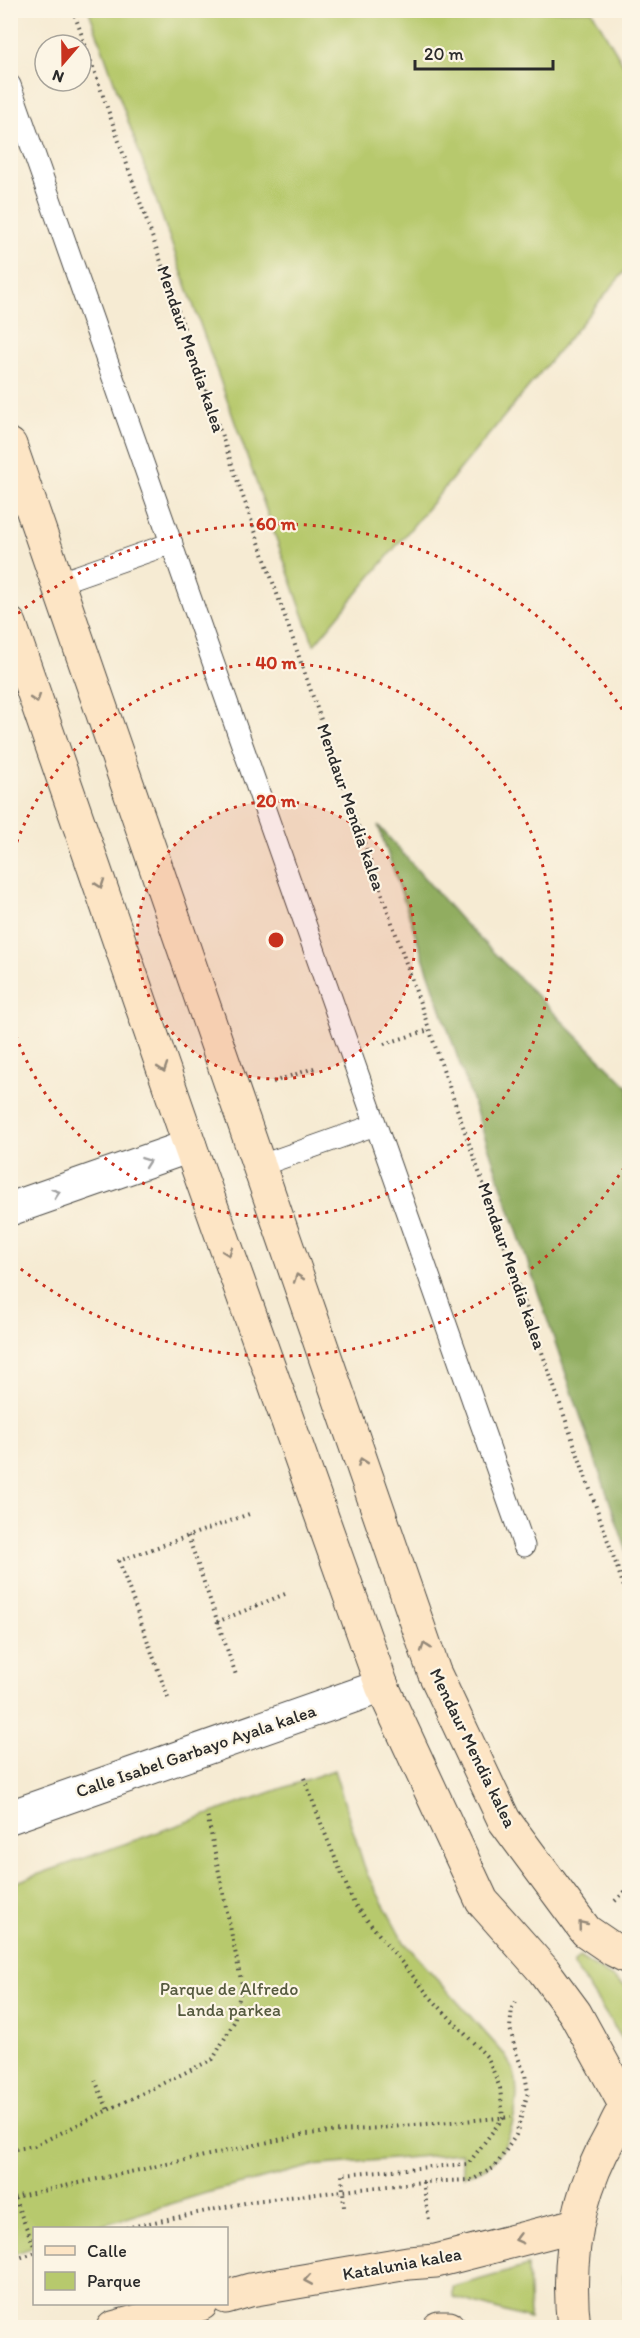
<svg xmlns="http://www.w3.org/2000/svg" width="640" height="2338" font-family="Itim,sans-serif">
<style>
.green{fill:#b7c96d;stroke:#717a4c;stroke-width:1.5}
.forest{fill:#91ad60;stroke:#5e6c46;stroke-width:1.5}
.lines{fill:none;stroke-linecap:round;stroke-linejoin:round}
.lane-casing{stroke:#494844;stroke-width:23}
.street-casing{stroke:#494844;stroke-width:35}
.secondary-casing{stroke:#494844;stroke-width:35}
.path{stroke:#494844;stroke-width:4;stroke-dasharray:1.5 4.5;stroke-linecap:butt}
.lane{stroke:#fff;stroke-width:21}
.street{stroke:#fff;stroke-width:33}
.secondary{stroke:#fde5c5;stroke-width:33}
.oneway{stroke:#948878}
.oneway2{stroke:#a0a0a0}
.ring{fill:none;stroke:#c8321e;stroke-width:3;stroke-dasharray:3 6}
.labels{text-anchor:middle;dominant-baseline:central;stroke-width:4.5;stroke-linejoin:round;paint-order:stroke}
.street-label{font-size:18px;fill:#2b2b2b;stroke:#fcf5e5}
.park-label{font-size:18px;fill:#555a3f;stroke:#fcf5e5}
.centre{fill:#c8321e;stroke:#fcf5e5;stroke-width:3}
.ring-label{font-size:18px;text-anchor:middle;font-weight:bold;fill:#c8321e;stroke:#fcf5e5;stroke-width:4.5;stroke-linejoin:round;paint-order:stroke}
</style>
<rect width="100%" height="100%" fill="#fcf5e5"/>
<filter id="ink" filterUnits="userSpaceOnUse"><feTurbulence type="fractalNoise" baseFrequency=".0167" numOctaves="2"/><feDisplacementMap in="SourceGraphic" scale="12" xChannelSelector="R" yChannelSelector="G"/><feConvolveMatrix kernelMatrix="1 2 1 2 8 2 1 2 1" color-interpolation-filters="sRGB"/></filter>
<filter id="wash" filterUnits="userSpaceOnUse"><feTurbulence type="fractalNoise" baseFrequency=".008" numOctaves="4" result="noise"/><feDisplacementMap in="SourceGraphic" scale="24" xChannelSelector="R" yChannelSelector="G"/><feGaussianBlur stdDeviation="1.35" result="paint"/><feColorMatrix in="noise" values="0 0 0 0 0 0 0 0 0 0 0 0 0 0 0 0 0 1.4 0 .05"/><feComposite in="paint" operator="in"/></filter>
<g filter="url(#wash)">
<rect width="100%" height="100%" fill="#f6ebd3"/>
<g class="green">
<polygon points="89,11 592,11 629,74 629,266 314,645"/>
<path d="M 334,1770 L 366,1872 L 404,1942 L 505,2055 C 508,2062 514,2069 515,2076 C 521,2102 511,2147 490,2164 C 483,2170 473,2173 464,2176 L 461,2153 L 312,2166 L 206,2193 L 93,2228 L 34,2228 L 34,2247 L 11,2255 L 11,1884 Z"/>
<polygon points="579,1957 629,1988 629,2033 623,2040 573,1964"/>
<polygon points="629,2239 630,2324 629,2324 624,2276"/>
<polygon points="528,2266 530,2319 453,2297 453,2287"/>
</g>
<polygon class="forest" points="378,825 461,920 629,1088 629,1558"/>
</g>
<g filter="url(#ink)">
<g class="lines">
<g class="lane-casing">
<g id="lane">
<polyline points="10,85 524,1546"/>
<polyline points="58,583 172,543"/>
<polyline points="259,1166 375,1125"/>
</g>
</g>
<g class="street-casing">
<g id="street">
<polyline points="10,1209 190,1146"/>
<polyline points="10,1817 382,1686"/>
</g>
</g>
<g class="secondary-casing">
<g id="secondary">
<polyline points="10,445 434,1672 504,1820 586,1931 614,1950 630,1958"/>
<polyline points="10,624 190,1146 382,1686 482,1901 544,1971 575,2013 626,2106"/>
<polyline points="226,2297 250,2290 408,2263 436,2261 576,2225"/>
<polyline points="113,2328 201,2304"/>
<polyline points="439,2328 449,2328"/>
<path d="M 574,2328 C 566,2260 577,2194 611,2135 C 616,2124 621,2112 630,2103"/>
</g>
</g>
<g class="path">
<polyline points="73,10 630,1604"/>
<polyline points="384,1044 429,1030"/>
<polyline points="273,1082 317,1067"/>
<polyline points="188,1536 236,1675"/>
<polyline points="217,1622 285,1594"/>
<polyline points="168,1698 119,1561 252,1513"/>
<polyline points="304,1778 324,1831 354,1904 430,1997 488,2058 500,2088 503,2118 468,2164 342,2174 344,2207"/>
<polyline points="615,1901 630,1887"/>
<polyline points="95,2080 108,2110"/>
<polyline points="10,2150 34,2146 213,2059 234,2022 242,1985 207,1814"/>
<polyline points="423,2182 429,2220"/>
<polyline points="10,2188 34,2246"/>
<polyline points="14,2197 306,2134 511,2117"/>
<polyline points="126,2228 254,2201 423,2182 472,2180 495,2167 516,2135 528,2092 525,2074 516,2053 510,2028 512,2008 516,2002"/>
<polyline points="10,2261 34,2253"/>
</g>
<use href="#lane" class="lane"/>
<use href="#street" class="street"/>
<use href="#secondary" class="secondary"/>
</g>
<defs><path id="oneway-chevron" d="M-2-3.5L2.5 0L-2 3.5" fill="none" stroke-width="1.6" stroke-linecap="round" stroke-linejoin="round" transform="scale(1.5)"/></defs>
<g class="oneway">
<use href="#oneway-chevron" transform="translate(36 699) rotate(71)"/>
<use href="#oneway-chevron" transform="translate(100 884) rotate(71)"/>
<use href="#oneway-chevron" transform="translate(163 1068) rotate(71)"/>
<use href="#oneway-chevron" transform="translate(228 1252) rotate(70)"/>
<use href="#oneway-chevron" transform="translate(298 1278) rotate(-109)"/>
<use href="#oneway-chevron" transform="translate(362 1462) rotate(-109)"/>
<use href="#oneway-chevron" transform="translate(425 1647) rotate(-109)"/>
<use href="#oneway-chevron" transform="translate(582 1925) rotate(-129)"/>
<use href="#oneway-chevron" transform="translate(519 2239) rotate(165)"/>
<use href="#oneway-chevron" transform="translate(308 2280) rotate(170)"/>
</g>
<g class="oneway2">
<use href="#oneway-chevron" transform="translate(146 1162) rotate(-20)"/>
<use href="#oneway-chevron" transform="translate(56 1193) rotate(-19)"/>
</g>
</g>
<circle cx="276" cy="940" r="139" fill="#c8321e" fill-opacity=".12"/>
<g class="ring">
<circle cx="276" cy="940" r="139"/>
<path d="M11 859A277 277 0 1 1 11 1021"/>
<path d="M629 1160A416 416 0 0 1 11 1261M11 619A416 416 0 0 1 629 720"/>
</g>
<g class="labels">
<g class="street-label">
<text transform="translate(191 349) rotate(71)">Mendaur Mendia kalea</text>
<text transform="translate(351 807) rotate(71)">Mendaur Mendia kalea</text>
<text transform="translate(512 1266) rotate(71)">Mendaur Mendia kalea</text>
<text transform="translate(473 1748) rotate(64)">Mendaur Mendia kalea</text>
<text transform="translate(196 1751) rotate(-19)">Calle Isabel Garbayo Ayala kalea</text>
<text transform="translate(402 2264) rotate(-10)">Katalunia kalea</text>
</g>
<g class="park-label">
<text x="229" y="1989">Parque de Alfredo<tspan x="229" dy="21">Landa parkea</tspan></text>
</g>
</g>
<circle cx="276" cy="940" r="9" class="centre"/>
<g class="ring-label">
<text x="276" y="530">60 m</text>
<text x="276" y="669">40 m</text>
<text x="276" y="807">20 m</text>
</g>
<rect width="640" height="2338" fill="none" stroke="#fcf5e5" stroke-width="36"/>
<rect x="33" y="2227" width="195" height="78" fill="#fcf5e5" stroke="#a8a49b" stroke-width="1.5"/>
<rect x="45" y="2246" width="30" height="9" fill="#fde5c5" stroke="#a8a49b" stroke-width="1.5"/>
<text x="87" y="2257" font-size="18" fill="#2b2b2b">Calle</text>
<rect x="45" y="2272" width="30" height="18" fill="#b7c96d" stroke="#a8a49b" stroke-width="1.5"/>
<text x="87" y="2287" font-size="18" fill="#2b2b2b">Parque</text>
<g transform="translate(63 63) rotate(200)"><circle r="28" fill="#fcf5e5" stroke="#a8a49b" stroke-width="1.5"/>
<path d="M0-4.5L10 22L0 15L-10 22Z" fill="#c8321e"/>
<text y="-9" font-size="16" font-weight="bold" text-anchor="middle" fill="#2b2b2b">N</text>
</g>
<path d="M415 60v9h138v-9" fill="none" stroke="#2b2b2b" stroke-width="3"/>
<text x="424" y="60" font-size="18" fill="#2b2b2b" stroke="#fcf5e5" stroke-width="4.5" paint-order="stroke">20 m</text>
</svg>
